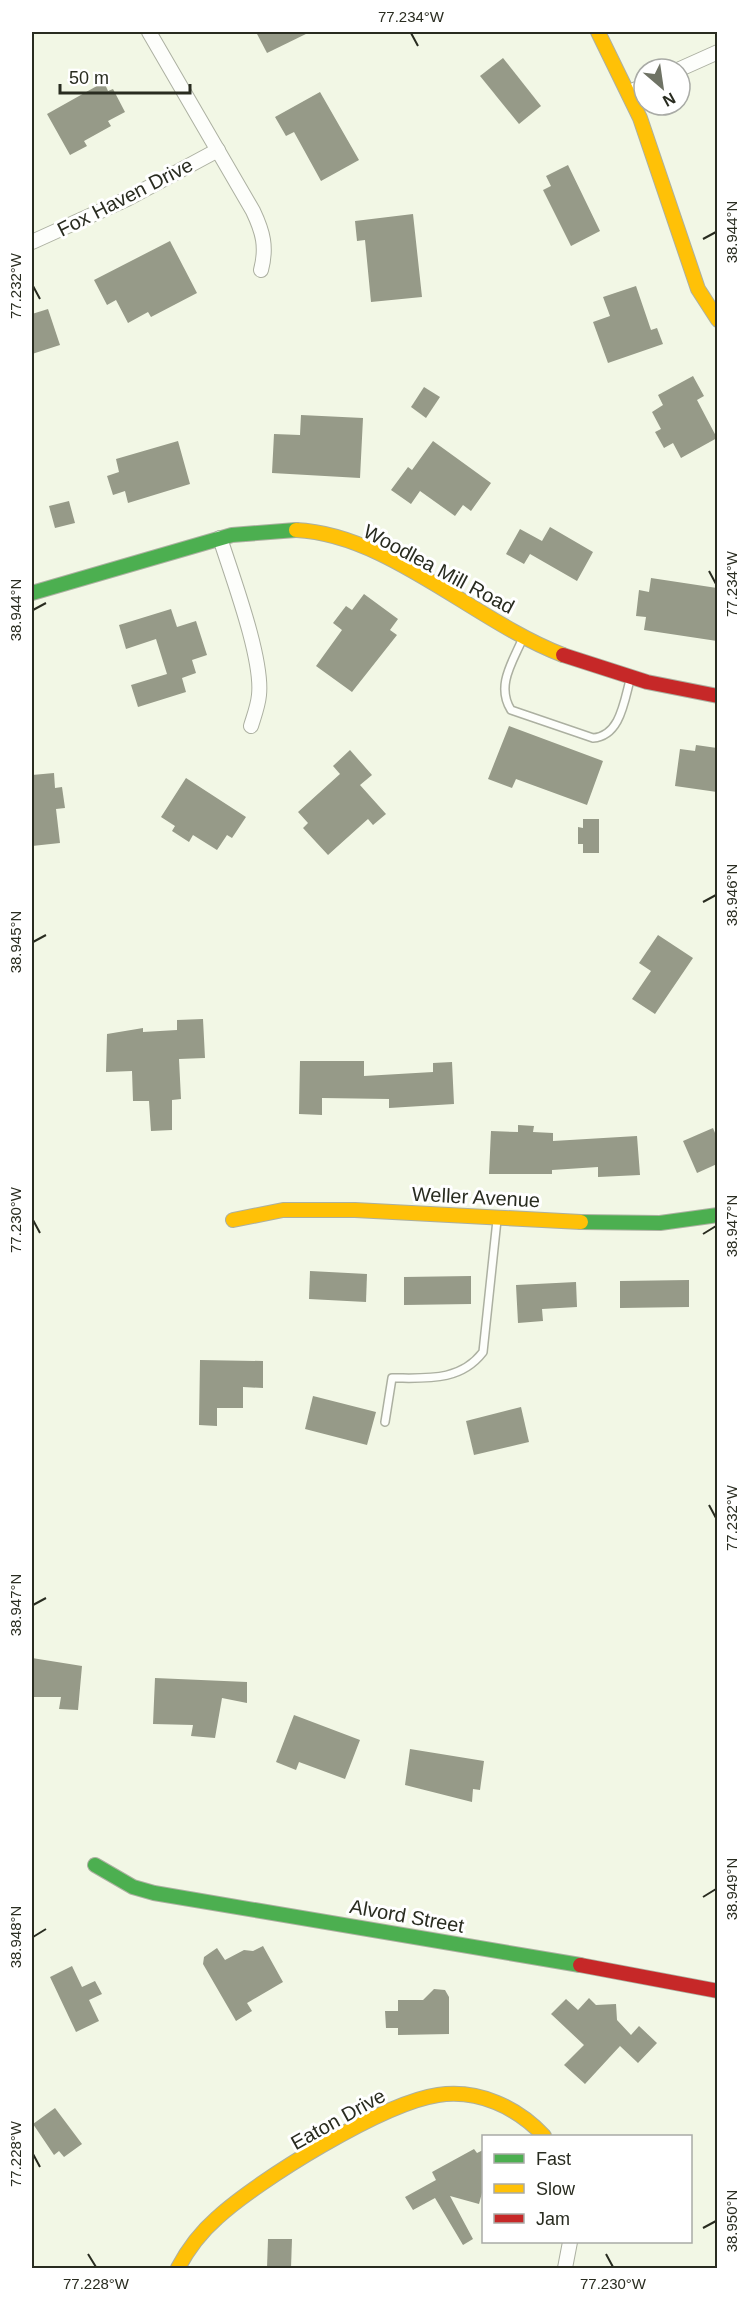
<svg xmlns="http://www.w3.org/2000/svg" width="749" height="2300" font-family="Arial,sans-serif">
<style>
.building{fill:#969a88}
.lines{fill:none;stroke-linecap:round;stroke-linejoin:round}
.lane-casing{stroke:#acb0a1;stroke-width:10}
.street-casing{stroke:#acb0a1;stroke-width:16}
.fast-casing{stroke:#acb0a1;stroke-width:16}
.slow-casing{stroke:#acb0a1;stroke-width:16}
.jam-casing{stroke:#acb0a1;stroke-width:16}
.lane{stroke:#fdfefb;stroke-width:7}
.street{stroke:#fdfefb;stroke-width:14}
.fast{stroke:#4caf50;stroke-width:14}
.slow{stroke:#ffc107;stroke-width:14}
.jam{stroke:#c62828;stroke-width:14}
.ticks{fill:none;stroke:#292c20;stroke-width:2}
.labels{text-anchor:middle;dominant-baseline:central;stroke-width:6;stroke-linejoin:round;paint-order:stroke}
.street-label{font-size:20px;fill:#292c20;stroke:#fff}
.neatline{fill:none;stroke:#292c20;stroke-width:2}
.ticks-label{font-size:15px;text-anchor:middle;fill:#292c20}
</style>
<rect width="100%" height="100%" fill="#f2f7e5"/>
<g class="building">
<polygon points="256,32 310,32 267,53"/>
<polygon points="503,58 541,106 519,124 480,76"/>
<polygon points="104,82 108,91 113,89 125,112 108,121 111,126 84,141 87,146 70,155 47,114"/>
<polygon points="320,92 359,160 321,181 294,132 286,136 275,117"/>
<polygon points="568,165 600,231 571,246 543,190 551,186 546,176"/>
<polygon points="413,214 422,297 371,302 365,240 357,241 355,221"/>
<polygon points="170,241 197,293 151,317 148,312 128,323 116,300 107,305 94,280"/>
<polygon points="636,286 651,330 657,328 663,344 608,363 593,322 610,316 603,297"/>
<polygon points="48,309 60,345 32,354 32,314"/>
<polygon points="693,376 704,396 697,400 717,438 681,458 673,443 664,448 655,432 661,429 652,412 663,405 658,395"/>
<polygon points="424,387 440,397 426,418 411,407"/>
<polygon points="301,415 363,418 360,478 272,473 274,434 300,435"/>
<polygon points="178,441 190,484 128,503 125,491 113,495 107,476 119,472 116,459"/>
<polygon points="433,441 491,483 471,511 463,505 455,516 420,491 411,504 391,490 408,467 412,470"/>
<polygon points="69,501 75,523 55,528 49,506"/>
<polygon points="550,527 593,552 577,581 530,554 524,564 506,554 520,529 542,541"/>
<polygon points="651,578 717,588 717,641 644,630 646,617 636,616 639,590 649,592"/>
<polygon points="364,594 398,619 390,630 397,635 352,692 316,666 342,630 333,623 346,606 352,610"/>
<polygon points="171,609 177,627 196,621 207,655 192,660 196,673 182,678 186,692 138,707 131,685 167,674 156,639 126,649 119,625"/>
<polygon points="509,726 603,761 587,805 516,779 512,788 488,779"/>
<polygon points="696,745 717,748 717,792 675,786 680,749 695,751"/>
<polygon points="350,750 372,775 360,785 386,814 373,825 368,819 328,855 303,828 308,823 298,812 340,774 333,766"/>
<polygon points="54,773 55,788 62,787 65,808 56,809 60,843 32,846 32,775"/>
<polygon points="186,778 246,817 232,838 227,835 217,850 193,835 189,842 172,831 175,826 161,817"/>
<polygon points="583,819 599,819 599,853 583,853 583,844 578,844 578,827 583,828"/>
<polygon points="658,935 693,958 655,1014 632,999 651,971 639,963"/>
<polygon points="203,1019 205,1058 179,1059 181,1099 172,1100 172,1130 151,1131 149,1101 133,1101 132,1071 106,1072 107,1034 143,1028 143,1032 177,1030 177,1020"/>
<polygon points="300,1061 364,1061 364,1076 433,1072 433,1063 452,1062 454,1104 389,1108 389,1099 322,1098 322,1115 299,1114"/>
<polygon points="518,1125 534,1126 533,1132 553,1133 553,1141 637,1136 640,1175 598,1177 598,1167 552,1170 552,1174 489,1174 491,1131 518,1132"/>
<polygon points="713,1128 717,1138 717,1164 697,1173 683,1141"/>
<polygon points="310,1271 367,1274 366,1302 309,1299"/>
<polygon points="471,1276 471,1304 404,1305 404,1277"/>
<polygon points="689,1280 689,1307 620,1308 620,1281"/>
<polygon points="576,1282 577,1307 542,1309 543,1321 518,1323 516,1285"/>
<polygon points="200,1360 263,1361 263,1388 243,1387 243,1408 217,1408 217,1426 199,1425"/>
<polygon points="313,1396 376,1412 367,1445 305,1429"/>
<polygon points="521,1407 529,1442 474,1455 466,1421"/>
<polygon points="32,1658 82,1666 78,1710 59,1709 61,1697 32,1697"/>
<polygon points="155,1678 247,1682 247,1703 222,1698 215,1738 191,1736 193,1725 153,1724"/>
<polygon points="294,1715 360,1740 345,1779 299,1762 296,1770 276,1762"/>
<polygon points="410,1749 484,1761 480,1790 473,1789 472,1802 405,1785"/>
<polygon points="263,1946 283,1982 247,2003 252,2011 236,2021 203,1964 204,1957 217,1948 225,1960 244,1950 253,1951"/>
<polygon points="72,1966 82,1987 95,1981 102,1994 89,2000 99,2021 76,2032 50,1977"/>
<polygon points="434,1989 445,1990 449,1997 449,2034 398,2035 398,2028 386,2028 385,2011 398,2011 398,2000 423,2000"/>
<polygon points="589,1998 596,2005 616,2004 617,2020 631,2035 639,2026 657,2043 638,2063 620,2046 585,2084 564,2065 584,2045 551,2014 566,1999 578,2010"/>
<polygon points="55,2108 82,2144 64,2157 59,2151 54,2155 33,2124"/>
<polygon points="474,2149 477,2153 483,2150 483,2189 479,2204 450,2196 473,2239 463,2245 435,2198 413,2210 405,2197 436,2180 432,2172"/>
<polygon points="268,2239 292,2239 291,2268 267,2268"/>
</g>
<g class="lines">
<g class="lane-casing">
<g id="lane">
<path d="M 522,640 C 512,663 496,686 511,710 L 593,738 C 620,736 624,702 630,680"/>
<path d="M 385,1422 L 392,1378 C 426,1378 460,1382 483,1352 L 497,1220"/>
</g>
</g>
<g class="street-casing">
<g id="street">
<path d="M 149,32 L 253,211 C 263,232 267,247 261,270"/>
<polyline points="680,69 718,52"/>
<polyline points="629,92 644,86"/>
<polyline points="32,242 127,199 218,150"/>
<path d="M 220,538 C 232,576 263,658 259,695 C 258,706 254,716 251,726"/>
<polyline points="565,2268 570,2242"/>
</g>
</g>
<g class="fast-casing">
<g id="fast">
<polyline points="32,593 232,535 296,530"/>
<polyline points="581,1222 660,1223 718,1215"/>
<polyline points="95,1865 133,1887 154,1893 580,1965"/>
</g>
</g>
<g class="slow-casing">
<g id="slow">
<polyline points="598,32 640,118 698,289 718,320"/>
<path d="M 296,530 C 388,534 476,622 563,655"/>
<polyline points="233,1220 283,1210 355,1210 581,1222"/>
<path d="M 178,2268 C 188,2249 201,2232 217,2218 C 258,2180 383,2103 438,2095 C 478,2089 517,2107 544,2136"/>
</g>
</g>
<g class="jam-casing">
<g id="jam">
<polyline points="563,655 647,682 718,696"/>
<polyline points="580,1965 718,1991"/>
</g>
</g>
<use href="#lane" class="lane"/>
<use href="#street" class="street"/>
<use href="#fast" class="fast"/>
<use href="#slow" class="slow"/>
<use href="#jam" class="jam"/>
</g>
<path class="ticks" d="M 411,33 L 418,46M 703,239 L 716,232M 33,286 L 40,299M 709,571 L 716,584M 33,610 L 46,603M 703,902 L 716,895M 33,942 L 46,935M 33,1220 L 40,1233M 703,1234 L 716,1226M 709,1505 L 716,1518M 33,1605 L 46,1598M 703,1897 L 716,1889M 33,1937 L 46,1929M 33,2154 L 40,2167M 703,2228 L 716,2221M 88,2254 L 96,2267M 606,2254 L 613,2267"/>
<g class="labels">
<g class="street-label">
<text transform="translate(125 197) rotate(-27)">Fox Haven Drive</text>
<text transform="translate(439 569) rotate(28)">Woodlea Mill Road</text>
<text transform="translate(476 1197) rotate(3)">Weller Avenue</text>
<text transform="translate(407 1916) rotate(10)">Alvord Street</text>
<text transform="translate(338 2119) rotate(-29)">Eaton Drive</text>
</g>
</g>
<rect width="749" height="2300" fill="none" stroke="#ffffff" stroke-width="66"/>
<rect x="482" y="2135" width="210" height="108" fill="#ffffff" stroke="#a9aba6" stroke-width="1.5"/>
<rect x="494" y="2154" width="30" height="9" fill="#4caf50" stroke="#a9aba6" stroke-width="1.5"/>
<text x="536" y="2165" font-size="18" fill="#292c20">Fast</text>
<rect x="494" y="2184" width="30" height="9" fill="#ffc107" stroke="#a9aba6" stroke-width="1.5"/>
<text x="536" y="2195" font-size="18" fill="#292c20">Slow</text>
<rect x="494" y="2214" width="30" height="9" fill="#c62828" stroke="#a9aba6" stroke-width="1.5"/>
<text x="536" y="2225" font-size="18" fill="#292c20">Jam</text>
<g transform="translate(662 87) rotate(151)"><circle r="28" fill="#ffffff" stroke="#a9aba6" stroke-width="1.5"/>
<path d="M0-4.5L10 22L0 15L-10 22Z" fill="#6f7365"/>
<text y="-9" font-size="16" font-weight="bold" text-anchor="middle" fill="#292c20">N</text>
</g>
<path d="M60 84v9h130v-9" fill="none" stroke="#292c20" stroke-width="3"/>
<text x="69" y="84" font-size="18" fill="#292c20" stroke="#ffffff" stroke-width="4.5" paint-order="stroke">50 m</text>
<rect x="33" y="33" width="683" height="2234" class="neatline"/>
<g class="ticks-label">
<text x="411" y="22">77.234°W</text>
<text transform="translate(732 232) rotate(-90)" y="5">38.944°N</text>
<text transform="translate(16 286) rotate(-90)" y="5">77.232°W</text>
<text transform="translate(732 584) rotate(-90)" y="5">77.234°W</text>
<text transform="translate(16 610) rotate(-90)" y="5">38.944°N</text>
<text transform="translate(732 895) rotate(-90)" y="5">38.946°N</text>
<text transform="translate(16 942) rotate(-90)" y="5">38.945°N</text>
<text transform="translate(16 1220) rotate(-90)" y="5">77.230°W</text>
<text transform="translate(732 1226) rotate(-90)" y="5">38.947°N</text>
<text transform="translate(732 1518) rotate(-90)" y="5">77.232°W</text>
<text transform="translate(16 1605) rotate(-90)" y="5">38.947°N</text>
<text transform="translate(732 1889) rotate(-90)" y="5">38.949°N</text>
<text transform="translate(16 1937) rotate(-90)" y="5">38.948°N</text>
<text transform="translate(16 2154) rotate(-90)" y="5">77.228°W</text>
<text transform="translate(732 2221) rotate(-90)" y="5">38.950°N</text>
<text x="96" y="2289">77.228°W</text>
<text x="613" y="2289">77.230°W</text>
</g>
</svg>
